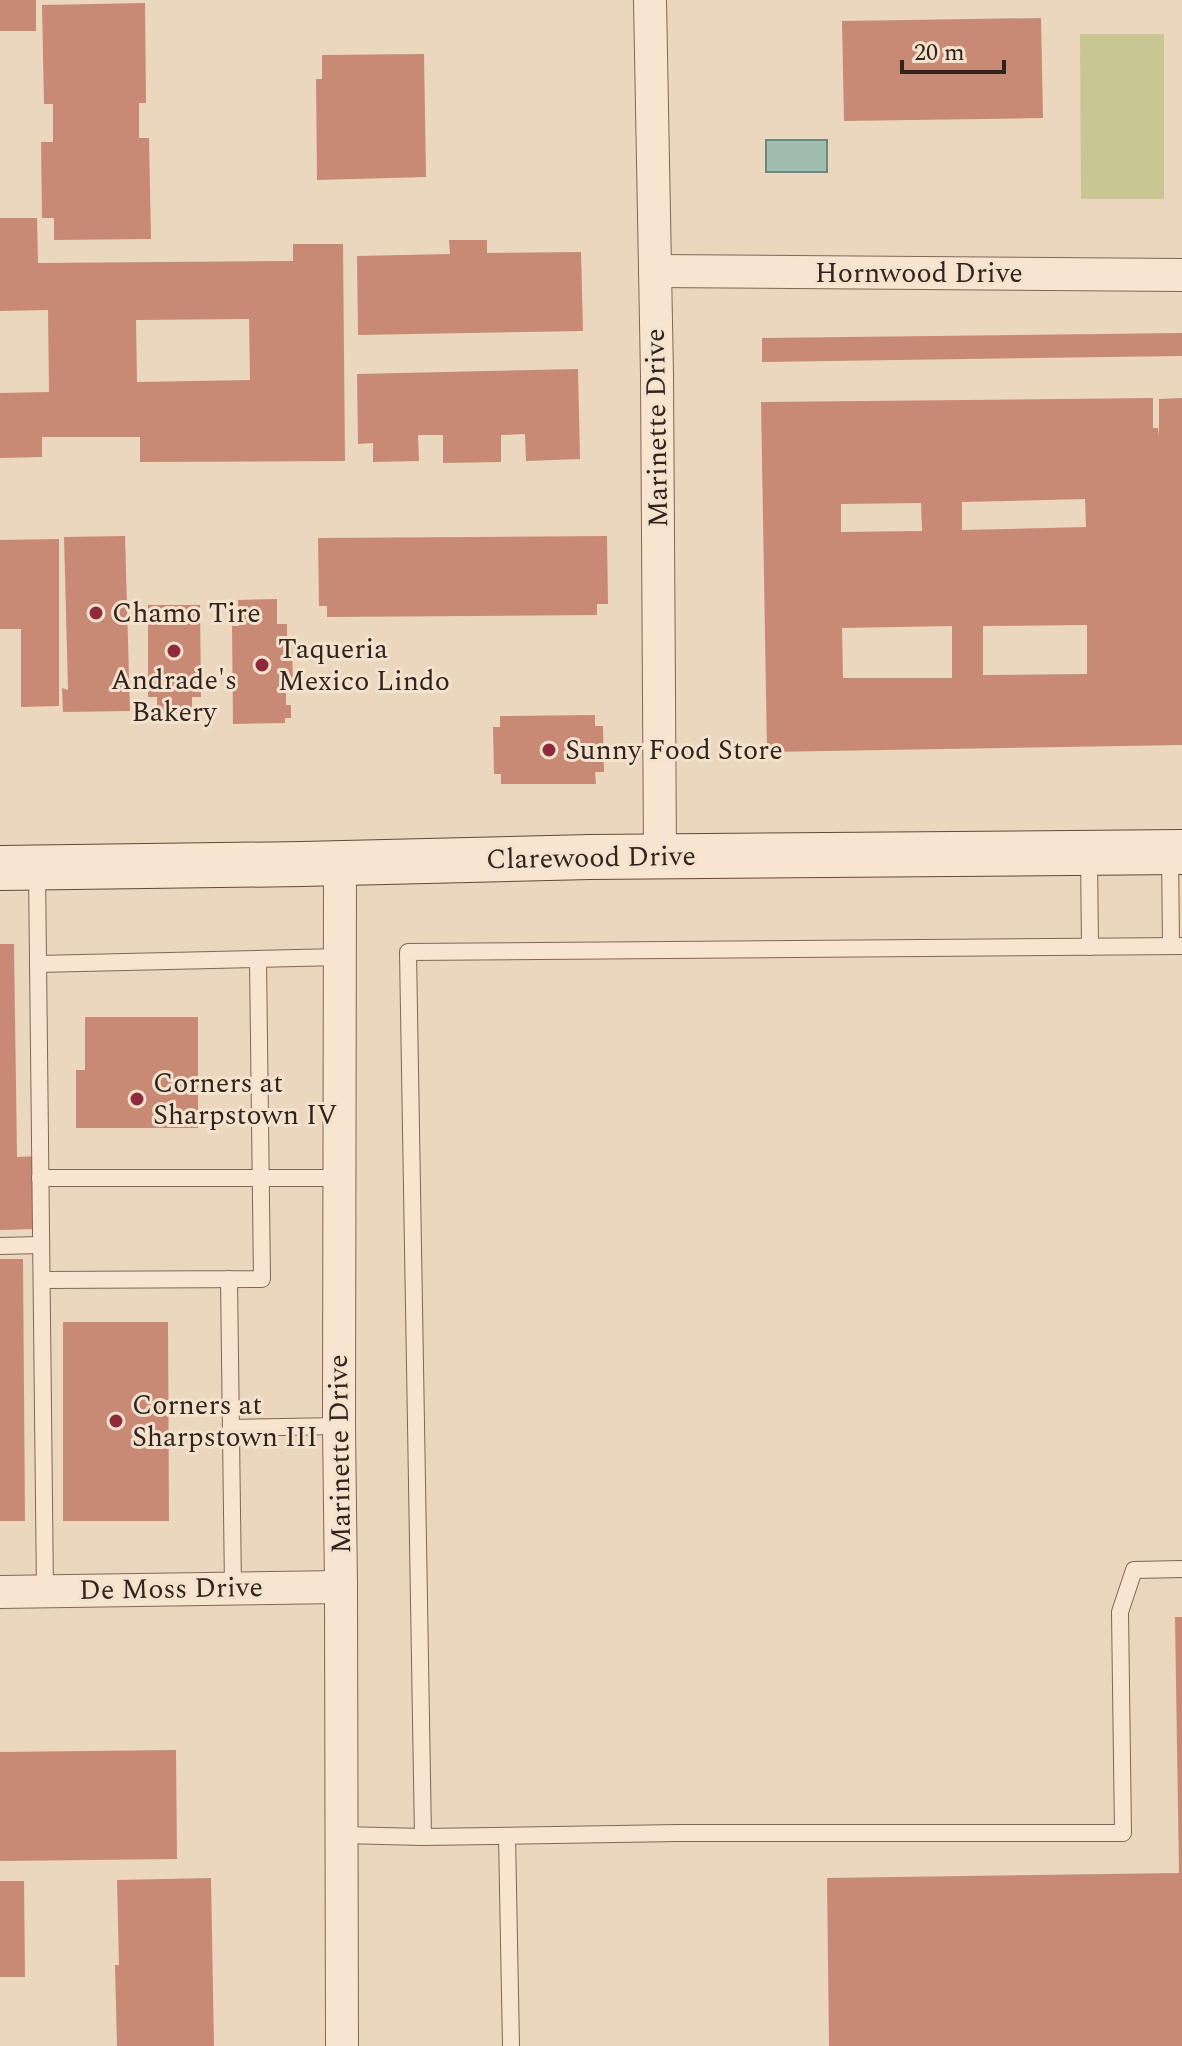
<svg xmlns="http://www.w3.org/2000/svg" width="1182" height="2046" font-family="Spectral,serif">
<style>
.green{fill:#c8c692}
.water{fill:#a1bdb0;stroke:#698a7c;stroke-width:2}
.building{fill:#c88a75;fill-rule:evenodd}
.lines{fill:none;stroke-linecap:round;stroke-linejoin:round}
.lane-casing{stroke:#826757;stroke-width:18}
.street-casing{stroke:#826757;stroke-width:34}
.secondary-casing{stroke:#64493b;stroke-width:46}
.lane{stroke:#f7e5d0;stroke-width:16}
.street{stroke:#f7e5d0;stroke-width:32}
.secondary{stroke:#f7e5d0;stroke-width:44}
.poi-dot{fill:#8f2a3b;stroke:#f3e2cd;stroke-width:3}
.labels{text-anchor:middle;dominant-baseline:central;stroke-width:6;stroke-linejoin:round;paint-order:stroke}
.street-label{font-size:28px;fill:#32231c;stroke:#f3e2cd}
.poi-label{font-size:28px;fill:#32231c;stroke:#f3e2cd;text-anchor:start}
</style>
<rect width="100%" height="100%" fill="#ebd6be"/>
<polygon class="green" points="1080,34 1164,34 1164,199 1081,199"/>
<rect class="water" x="766" y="140" width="61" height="32"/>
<g class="building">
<rect x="0" y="0" width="36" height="31"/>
<polygon points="145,3 146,103 139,103 139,138 149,138 151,239 54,240 54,218 42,218 41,142 53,142 53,104 44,104 42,5"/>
<polygon points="1041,18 1043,118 844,121 842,21"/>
<polygon points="424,54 426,177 317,180 316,79 322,79 322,55"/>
<path d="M 0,218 L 37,218 L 38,263 L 293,261 L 293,244 L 343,244 L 345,461 L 140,462 L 140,437 L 42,437 L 42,457 L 0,458 L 0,393 L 49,392 L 48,310 L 0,311 ZM 249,319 L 250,380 L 137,382 L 136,320 Z"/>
<polygon points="449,240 487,240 487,253 581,252 583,331 358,335 357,256 450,254"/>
<polygon points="1182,333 1182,356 762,362 762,338"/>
<polygon points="578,369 580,459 526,461 525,434 501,435 501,462 443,463 443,435 418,435 419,461 373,462 373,443 358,444 357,374"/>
<path d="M 1153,398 L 1153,428 L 1158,428 L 1159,436 L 1159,399 L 1182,398 L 1182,745 L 767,752 L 761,402 ZM 1085,499 L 1086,527 L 962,530 L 962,502 ZM 921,503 L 922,531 L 841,532 L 841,504 ZM 1087,625 L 1087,674 L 983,675 L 983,626 ZM 952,626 L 952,678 L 843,678 L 842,628 Z"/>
<polygon points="125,536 130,711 63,712 62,688 68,690 64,537"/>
<polygon points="607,536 608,604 597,604 597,615 327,617 327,606 319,606 318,538"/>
<polygon points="59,539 59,706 21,707 21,629 0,629 0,540"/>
<polygon points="277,599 277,624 287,624 287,643 292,644 293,686 286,686 286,705 291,705 291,718 285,718 285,723 233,724 232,626 239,626 238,600"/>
<polygon points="148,605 200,605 201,697 192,697 192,713 157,713 157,697 148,697"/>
<polygon points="595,715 595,726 603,726 604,772 595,772 596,784 501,784 501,774 494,774 493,727 500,727 500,716"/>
<polygon points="0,944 14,944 17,1157 37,1156 38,1229 0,1230"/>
<polygon points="85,1017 198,1017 198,1128 76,1128 76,1070 85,1070"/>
<polygon points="0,1259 23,1259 25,1521 0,1521"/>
<polygon points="63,1322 168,1322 169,1521 63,1521"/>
<polygon points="1175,1617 1182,1617 1182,2046 829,2046 827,1878 1179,1873"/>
<polygon points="176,1750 177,1859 0,1861 0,1752"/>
<polygon points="211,1878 214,2046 117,2046 115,1965 119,1965 117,1880"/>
<polygon points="0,1881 24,1881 25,1977 0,1977"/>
</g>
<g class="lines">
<g class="lane-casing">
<g id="lane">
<polyline points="1170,852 1171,946"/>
<polyline points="1089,856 1090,947"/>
<polyline points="37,869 45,1591"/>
<polyline points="38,964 340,957"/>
<polyline points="40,1178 339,1178"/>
<polyline points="0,1246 41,1245"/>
<polyline points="229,1279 233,1588"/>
<polyline points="42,1280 262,1279 258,960"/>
<polyline points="231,1428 339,1426"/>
<polyline points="342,1835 423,1837 678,1833 1123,1833 1120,1612 1134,1570 1182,1569"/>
<polyline points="507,1836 511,2046"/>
<polyline points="423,1837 408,952 1182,946"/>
</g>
</g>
<g class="street-casing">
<g id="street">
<polyline points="650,0 657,376 660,856"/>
<polyline points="655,271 1182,275"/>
<polyline points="340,863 339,1426 341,1587 342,2046"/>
<polyline points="0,1592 341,1587"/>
</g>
</g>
<g class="secondary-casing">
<polyline id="secondary" points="0,868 302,864 590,857 1182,852"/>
</g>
<use href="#lane" class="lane"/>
<use href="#street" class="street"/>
<use href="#secondary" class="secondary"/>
</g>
<g class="poi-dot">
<circle cx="96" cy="613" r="8"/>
<circle cx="174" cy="651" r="8"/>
<circle cx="262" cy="665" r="8"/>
<circle cx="549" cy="750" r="8"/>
<circle cx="137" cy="1099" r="8"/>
<circle cx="116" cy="1421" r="8"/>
</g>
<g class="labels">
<g class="street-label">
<text x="919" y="273">Hornwood Drive</text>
<text transform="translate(657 428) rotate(-91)">Marinette Drive</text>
<text transform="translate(591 858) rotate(-1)">Clarewood Drive</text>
<text transform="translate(340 1454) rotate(-91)">Marinette Drive</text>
<text transform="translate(171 1589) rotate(-1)">De Moss Drive</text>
</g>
<g class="poi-label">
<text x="112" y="613">Chamo Tire</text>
<text x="278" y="649">Taqueria<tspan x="278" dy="32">Mexico Lindo</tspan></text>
<text x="174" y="680" text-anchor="middle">Andrade's<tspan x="174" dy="32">Bakery</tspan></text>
<text x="565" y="750">Sunny Food Store</text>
<text x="153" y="1083">Corners at<tspan x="153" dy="32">Sharpstown IV</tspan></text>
<text x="132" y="1405">Corners at<tspan x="132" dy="32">Sharpstown III</tspan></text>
</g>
</g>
<path d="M902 60v12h102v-12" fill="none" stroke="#32231c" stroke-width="4"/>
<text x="914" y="60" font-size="24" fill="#32231c" stroke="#f3e2cd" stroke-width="6" paint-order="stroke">20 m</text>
</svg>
